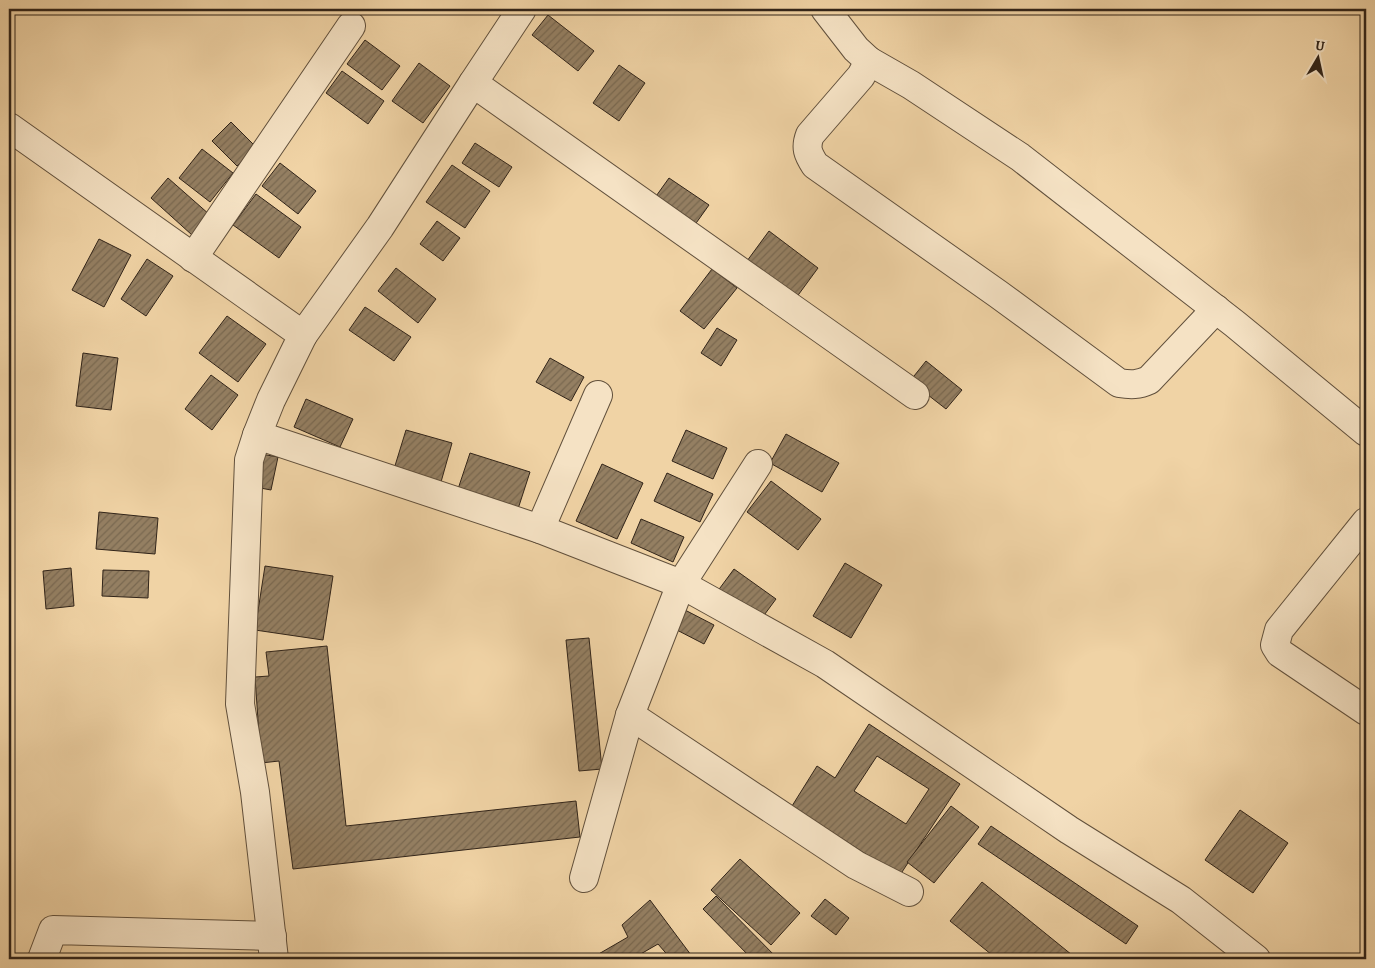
<svg xmlns="http://www.w3.org/2000/svg" width="1375" height="968" font-family="Alegreya,serif">
<style>
.building{fill:url(#building-hatch);stroke:#312419;fill-rule:evenodd}
.lines{fill:none;stroke-linecap:round;stroke-linejoin:round}
.street-casing{stroke:#61503c;stroke-width:30}
.street{stroke:#f5e2c4;stroke-width:28}
</style>
<defs>
<pattern id="building-hatch" width="6" height="6" patternUnits="userSpaceOnUse" patternTransform="scale(1.25)"><rect width="6" height="6" fill="#947f62"/><path d="M-1 1l2-2M0 6l6-6M5 7l2-2" fill="none" stroke="#796850"/></pattern>
</defs>
<rect width="100%" height="100%" fill="#f0d3a5"/>
<filter id="stains"><feTurbulence type="fractalNoise" baseFrequency=".004" numOctaves="4"/><feColorMatrix values="0 0 0 0 .2 0 0 0 0 .09 0 0 0 0 .02 0 0 0 .5 -.17"/></filter>
<radialGradient id="worn" r=".72"><stop offset=".6" stop-color="#630" stop-opacity="0"/><stop offset="1" stop-color="#630" stop-opacity=".3"/></radialGradient>
<g class="building">
<polygon points="548,15 594,51 578,71 532,35"/>
<polygon points="365,40 400,66 382,90 347,64"/>
<polygon points="419,63 450,86 423,123 392,101"/>
<polygon points="619,65 645,83 619,121 593,103"/>
<polygon points="342,71 384,101 368,124 326,93"/>
<polygon points="231,122 256,147 237,166 212,141"/>
<polygon points="475,143 512,167 499,187 462,163"/>
<polygon points="202,149 233,173 210,202 179,178"/>
<polygon points="280,163 316,191 298,214 262,186"/>
<polygon points="452,165 490,191 465,228 426,202"/>
<polygon points="168,178 210,215 192,235 151,198"/>
<polygon points="669,178 709,205 694,226 654,199"/>
<polygon points="256,194 301,227 279,258 233,225"/>
<polygon points="437,221 460,238 443,261 420,244"/>
<polygon points="769,231 818,268 796,298 747,261"/>
<polygon points="99,239 131,255 104,307 72,290"/>
<polygon points="147,259 173,276 146,316 121,299"/>
<polygon points="396,268 436,299 418,323 378,291"/>
<polygon points="712,269 737,288 704,329 680,311"/>
<polygon points="365,307 411,337 394,361 349,330"/>
<polygon points="227,316 266,344 238,382 199,353"/>
<polygon points="717,328 737,340 721,366 701,353"/>
<polygon points="83,353 118,358 111,410 76,406"/>
<polygon points="550,358 584,377 571,401 536,382"/>
<polygon points="926,361 962,390 946,409 910,381"/>
<polygon points="211,375 238,395 212,430 185,409"/>
<polygon points="306,399 353,419 340,447 294,427"/>
<polygon points="406,430 452,443 441,482 394,469"/>
<polygon points="686,430 727,448 713,479 672,461"/>
<polygon points="786,434 839,463 822,492 770,463"/>
<polygon points="470,453 530,472 517,512 457,492"/>
<polygon points="261,454 278,457 271,490 255,487"/>
<polygon points="602,464 643,483 617,539 576,521"/>
<polygon points="667,473 713,494 700,522 654,501"/>
<polygon points="771,481 821,519 798,550 747,512"/>
<polygon points="99,512 158,518 155,554 96,549"/>
<polygon points="641,519 684,537 673,562 631,543"/>
<polygon points="845,563 882,585 851,638 813,616"/>
<polygon points="265,566 333,576 323,640 255,630"/>
<polygon points="71,568 74,606 46,609 43,571"/>
<polygon points="734,569 776,599 759,622 717,592"/>
<polygon points="103,570 149,571 148,598 102,596"/>
<polygon points="683,609 714,625 704,644 673,628"/>
<polygon points="589,638 602,769 579,771 566,640"/>
<polygon points="327,646 346,826 576,801 580,837 293,869 279,761 261,763 255,677 269,676 266,652"/>
<path d="M 869,724 L 960,784 L 900,875 L 890,870 L 792,806 L 817,766 L 835,778 ZM 877,756 L 929,789 L 906,824 L 854,791 Z"/>
<polygon points="951,806 979,827 934,883 907,862"/>
<polygon points="1240,810 1288,843 1253,893 1205,860"/>
<polygon points="991,826 1138,926 1126,944 978,844"/>
<polygon points="740,859 800,913 771,945 711,890"/>
<polygon points="982,882 1077,959 997,959 950,921"/>
<polygon points="716,896 778,959 752,959 703,909"/>
<polygon points="825,899 849,918 836,935 811,916"/>
<polygon points="650,900 694,959 671,959 658,944 632,959 590,959 628,937 622,925"/>
</g>
<g class="lines">
<g class="street-casing">
<g id="street">
<path d="M 825,9 L 856,49 L 869,61 L 861,76 L 810,135 C 805,148 808,154 815,165 L 998,294 L 1119,383 C 1131,385 1138,385 1149,380 L 1216,309"/>
<polyline points="869,61 911,85 1020,157 1235,324 1366,432"/>
<polyline points="473,83 522,9"/>
<polyline points="9,127 303,335 271,400 257,435 540,529 681,584 825,664 1069,830 1181,900 1256,959"/>
<polyline points="193,258 351,26"/>
<polyline points="303,335 380,227 473,83 915,395"/>
<polyline points="257,435 249,460 240,704 255,792 274,959"/>
<polyline points="1366,522 1279,630 1275,645 1280,653 1366,711"/>
<polyline points="540,529 598,395"/>
<polyline points="630,715 856,865 909,892"/>
<polyline points="584,878 630,715 681,584 758,464"/>
<polyline points="42,959 53,930 272,936"/>
</g>
</g>
<use href="#street" class="street"/>
</g>
<rect width="1375" height="968" fill="none" stroke="#f0d3a5" stroke-width="30"/>
<rect x="10" y="10" width="1355" height="948" fill="none" stroke="#312419" stroke-width="2.5"/>
<rect x="15" y="15" width="1345" height="938" fill="none" stroke="#312419"/>
<g transform="translate(1318 58) rotate(9)" stroke="#f5e2c4" stroke-width="4" paint-order="stroke">
<path d="M0-4L9 19L0 12L-9 19Z" fill="#312419"/>
<text y="-8" font-size="14" font-weight="bold" text-anchor="middle" fill="#312419">U</text>
</g>
<rect width="100%" height="100%" filter="url(#stains)"/>
<rect width="100%" height="100%" fill="url(#worn)"/>
</svg>
